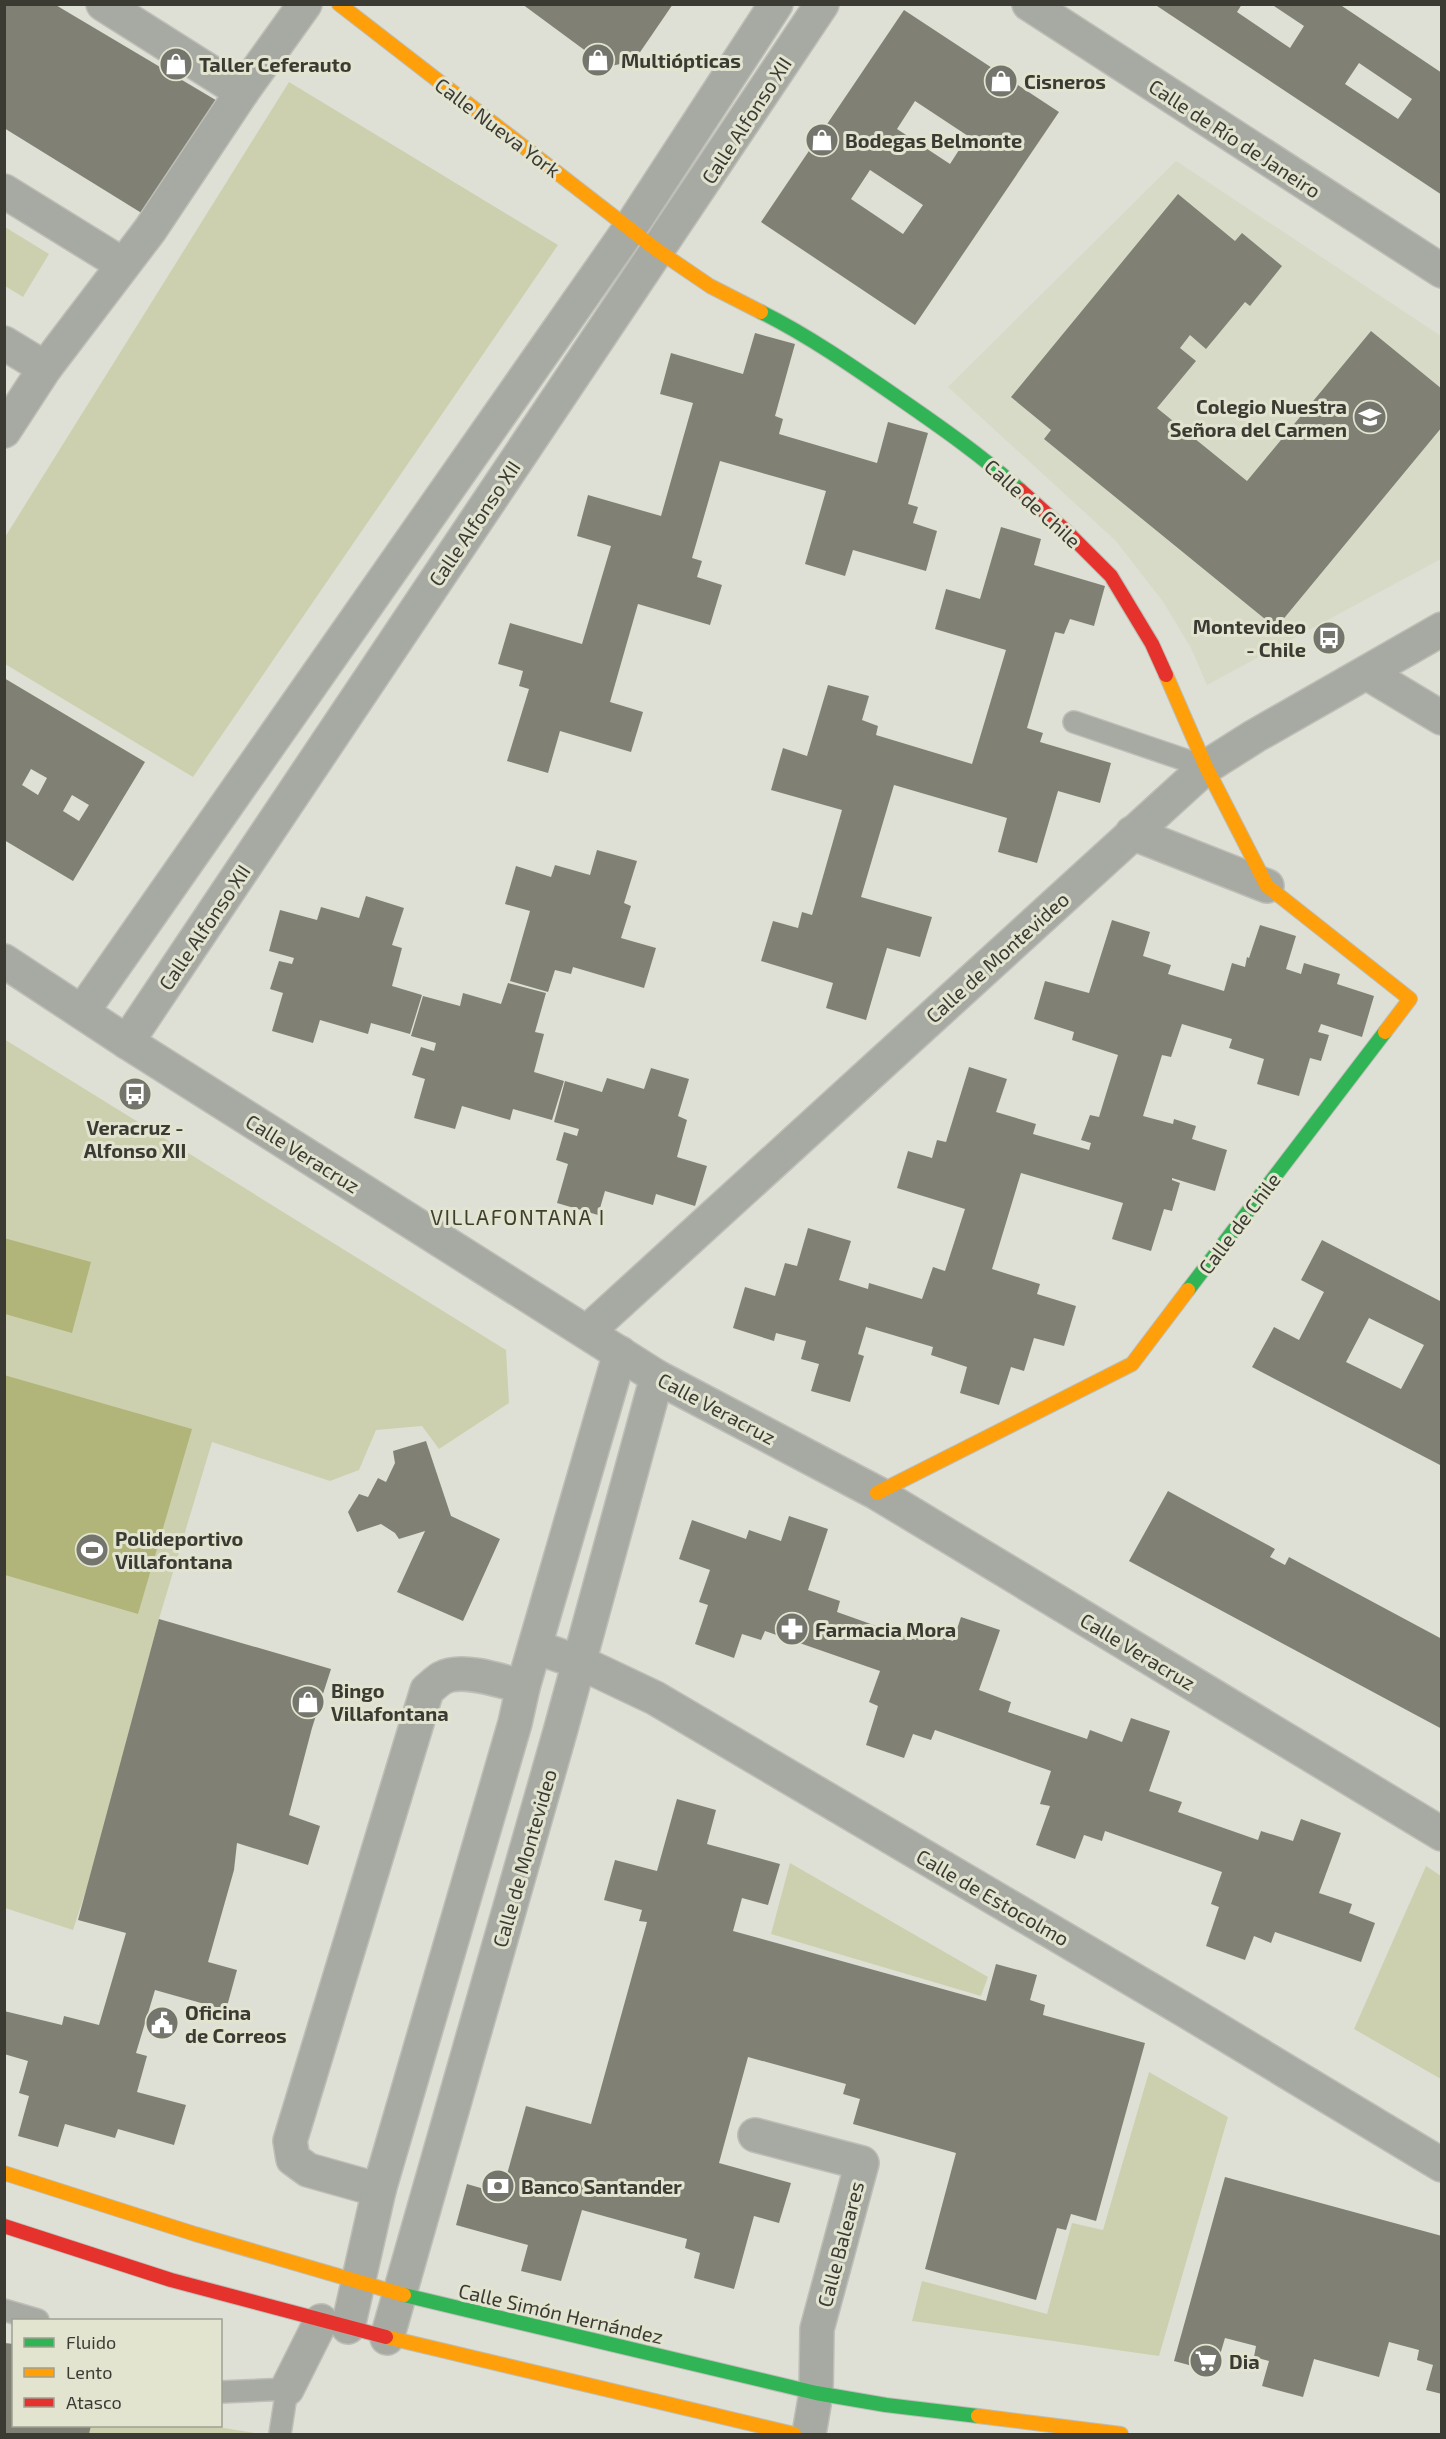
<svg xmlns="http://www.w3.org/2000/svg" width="1446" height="2439" font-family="'Exo 2',sans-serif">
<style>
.built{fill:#d7dac6}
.green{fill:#cdd0af}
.water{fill:#b1b579}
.building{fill:#808174;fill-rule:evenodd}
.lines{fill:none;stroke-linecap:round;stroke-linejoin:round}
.lane-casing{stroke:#bdbeb6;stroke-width:24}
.street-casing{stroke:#bdbeb6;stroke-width:36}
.fast-casing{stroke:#bdbeb6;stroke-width:16}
.slow-casing{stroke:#bdbeb6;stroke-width:16}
.jam-casing{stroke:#bdbeb6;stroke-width:16}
.lane{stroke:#a7a9a3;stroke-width:21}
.street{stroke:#a7a9a3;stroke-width:33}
.fast{stroke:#30b455;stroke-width:14}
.slow{stroke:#ff9f0a;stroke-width:14}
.jam{stroke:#e5322d;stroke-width:14}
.labels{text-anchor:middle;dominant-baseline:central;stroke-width:6;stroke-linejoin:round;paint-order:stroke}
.poi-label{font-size:20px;font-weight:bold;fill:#3b3b34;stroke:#e2e4d0;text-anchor:start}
.street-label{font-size:20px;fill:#3b3b34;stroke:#e2e4d0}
.neighbourhood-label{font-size:21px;letter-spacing:1.5px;fill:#3e3f2f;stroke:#e2e4d0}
</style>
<rect width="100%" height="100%" fill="#dee0d5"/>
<polygon class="built" points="1176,161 1441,336 1441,559 1207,685 1191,648 1164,603 1116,541 948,387"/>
<g class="green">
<polygon points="289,82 558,245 193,777 5,664 5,537"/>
<polygon points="5,227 49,254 23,297 5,286"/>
<polygon points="4,1039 506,1350 509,1403 439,1449 422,1426 376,1430 359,1470 330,1481 212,1442 159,1619 90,1878 73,1930 5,1908"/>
<polygon points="790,1863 988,1977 981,1996 771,1934"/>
<polygon points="1426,1866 1441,1876 1441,2079 1354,2029"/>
<polygon points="1149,2072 1228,2117 1159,2356 912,2321 922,2281 1047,2314 1072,2223 1103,2230"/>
<polygon points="4,2343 13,2344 14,2426 212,2426 261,2434 5,2434"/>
</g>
<g class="water">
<polygon points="4,1238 91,1262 72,1333 5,1314"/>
<polygon points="4,1375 192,1429 138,1614 5,1575"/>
</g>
<g class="building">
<polygon points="4,4 54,4 219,102 148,217 4,128"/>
<polygon points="522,4 673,4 634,61 611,66 598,60"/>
<path d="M 1154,4 L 1242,4 L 1237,12 L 1290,48 L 1304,26 L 1271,4 L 1339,4 L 1442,73 L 1442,195 ZM 1359,63 L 1412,99 L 1398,119 L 1345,84 Z"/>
<path d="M 904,10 L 1059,112 L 915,325 L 761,222 ZM 915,101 L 968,136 L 950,164 L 897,129 ZM 870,170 L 923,205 L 903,234 L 851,199 Z"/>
<polygon points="1178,194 1235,241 1242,233 1282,266 1250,306 1245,302 1206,349 1190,335 1180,348 1196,361 1157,408 1247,481 1371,331 1442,389 1442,427 1276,628 1044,439 1051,430 1011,397"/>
<polygon points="755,333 795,344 775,416 783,419 779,434 877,463 888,422 928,433 908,504 918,507 913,523 937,531 926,571 853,550 845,576 805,564 826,491 720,461 692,558 702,561 697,577 722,585 710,625 638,604 610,702 643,712 631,752 560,731 548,773 507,761 529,689 519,686 523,671 498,664 510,623 582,644 611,546 577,536 588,495 661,516 693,403 660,394 671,353 743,374"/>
<polygon points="1001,527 1041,539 1034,565 1105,586 1094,626 1070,619 1064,634 1055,632 1027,728 1043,733 1040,742 1111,763 1100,803 1058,791 1037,863 998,852 1007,818 894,785 861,897 932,917 920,957 887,948 866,1020 826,1008 833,983 761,961 773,921 798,928 802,912 812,915 842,810 771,790 783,748 807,756 828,685 869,696 862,720 878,726 876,735 972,764 1006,650 935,629 946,589 980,599"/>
<path d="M 4,678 L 145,762 L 73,881 L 4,840 ZM 31,769 L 47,778 L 38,795 L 22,785 ZM 72,795 L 89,805 L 79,821 L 63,811 Z"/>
<polygon points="597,850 637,861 624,903 631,906 621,938 656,948 644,988 573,967 571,974 555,970 548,992 510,981 530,911 505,904 516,866 551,877 555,865 590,875"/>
<polygon points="366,896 404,908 392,945 402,948 392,986 422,995 410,1034 371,1023 368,1034 320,1020 313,1043 272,1031 283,993 270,989 279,961 292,964 294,958 269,951 280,910 317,920 321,907 359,918"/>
<polygon points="1112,920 1150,932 1143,956 1171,965 1168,974 1224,991 1232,963 1245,967 1247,957 1249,958 1260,925 1296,936 1286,969 1301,974 1304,963 1340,974 1337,984 1374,996 1362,1037 1321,1024 1318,1032 1329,1035 1321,1061 1310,1058 1299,1096 1257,1084 1264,1059 1229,1048 1232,1039 1182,1024 1171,1057 1162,1055 1143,1116 1173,1124 1174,1119 1196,1126 1192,1139 1227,1150 1215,1191 1172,1178 1172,1180 1180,1183 1172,1211 1164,1209 1151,1251 1112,1239 1123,1203 1021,1173 992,1269 1040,1284 1037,1294 1076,1306 1064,1346 1034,1338 1024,1371 1011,1367 999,1405 960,1393 967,1367 931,1355 933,1347 866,1327 858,1354 864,1356 850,1402 811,1391 819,1364 801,1359 806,1341 776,1333 774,1341 733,1328 745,1287 775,1296 785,1263 797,1266 808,1228 851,1241 839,1280 868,1289 869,1283 922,1299 933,1267 945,1271 965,1209 897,1188 908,1151 932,1158 937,1140 946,1142 969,1067 1007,1079 996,1112 1036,1124 1033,1134 1089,1150 1091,1143 1081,1140 1090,1115 1099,1117 1118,1055 1072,1040 1074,1032 1034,1019 1045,981 1089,993"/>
<polygon points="508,983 546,993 535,1032 544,1034 534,1072 564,1081 552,1120 513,1109 510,1120 462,1106 455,1129 414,1118 425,1079 412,1075 421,1047 434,1051 436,1043 411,1036 423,996 460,1006 463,993 501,1004"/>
<polygon points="651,1068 689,1079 678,1116 687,1120 677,1157 707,1166 695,1206 656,1194 653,1205 605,1191 598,1215 557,1203 568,1164 556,1160 564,1132 577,1136 579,1129 554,1122 565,1081 602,1092 607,1078 644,1089"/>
<path d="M 1322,1240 L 1442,1302 L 1442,1466 L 1252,1367 L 1274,1327 L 1299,1340 L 1324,1292 L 1301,1280 ZM 1369,1318 L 1424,1345 L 1401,1389 L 1346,1362 Z"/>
<polygon points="426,1441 451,1516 500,1539 463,1621 397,1592 425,1531 399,1539 395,1533 381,1524 357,1532 348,1512 359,1494 368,1497 378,1478 386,1482 395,1463 393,1451"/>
<polygon points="1168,1491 1275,1549 1270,1557 1285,1565 1289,1557 1442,1639 1442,1729 1129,1561"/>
<polygon points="789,1516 828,1529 808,1590 840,1601 837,1612 916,1640 919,1630 953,1641 961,1617 1000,1630 979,1690 1011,1702 1008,1712 1087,1739 1090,1730 1122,1742 1131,1718 1170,1731 1149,1791 1182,1802 1178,1812 1258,1840 1261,1831 1293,1841 1301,1819 1341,1833 1319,1893 1352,1904 1349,1913 1375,1923 1361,1962 1275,1932 1271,1943 1254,1936 1245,1960 1206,1946 1219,1907 1211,1904 1222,1872 1105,1831 1102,1841 1084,1835 1075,1859 1036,1845 1050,1806 1040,1804 1051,1771 935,1730 931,1740 913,1734 904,1758 866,1745 878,1706 869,1702 880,1671 765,1631 761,1640 742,1634 734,1658 695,1644 708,1605 699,1602 710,1570 679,1559 692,1520 746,1539 749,1530 781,1541"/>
<polygon points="159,1619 331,1669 312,1728 289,1815 320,1826 308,1865 237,1843 234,1870 208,1962 237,1970 226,2010 155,1990 136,2053 147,2056 137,2092 186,2105 174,2145 118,2129 115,2138 65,2124 58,2147 18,2136 29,2096 19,2093 28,2061 4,2054 4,2011 62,2025 64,2016 99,2025 126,1933 78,1920"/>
<polygon points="677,1799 716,1810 707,1844 780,1864 768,1905 742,1898 733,1931 986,2001 996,1964 1037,1975 1030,2000 1045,2005 1043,2015 1145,2043 1096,2221 1071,2214 1066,2230 1057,2228 1036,2300 925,2269 956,2153 853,2124 860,2099 843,2094 846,2084 748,2057 719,2163 791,2183 779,2223 754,2216 734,2289 694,2278 700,2253 685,2248 687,2239 582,2210 561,2281 521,2271 528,2245 456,2225 467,2184 491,2191 496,2175 506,2178 526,2106 591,2124 647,1922 639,1921 642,1910 604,1900 615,1860 657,1871"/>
<polygon points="1225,2177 1442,2236 1442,2394 1426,2390 1433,2365 1417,2360 1419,2350 1389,2342 1379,2377 1314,2359 1303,2397 1262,2386 1269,2361 1254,2357 1256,2346 1225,2338 1215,2372 1174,2361"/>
<polygon points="4,2343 14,2344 14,2426 91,2426 89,2434 4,2434"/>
</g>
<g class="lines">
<g class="lane-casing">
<g id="lane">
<polyline points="1074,722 1206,767"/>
<polyline points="4,2310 38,2320"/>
<polyline points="220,2392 287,2389 280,2434"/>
</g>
</g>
<g class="street-casing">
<g id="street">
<polyline points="103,4 242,92"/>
<polyline points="1029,4 1442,271"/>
<polyline points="4,191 122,264"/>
<polyline points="4,343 45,368"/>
<polyline points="4,431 45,368 150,230 242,92 305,4"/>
<polyline points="1367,673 1442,718"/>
<polyline points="1132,833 1267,886"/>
<polyline points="4,961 127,1042 657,1377 877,1493 1442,1834"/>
<polyline points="82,1012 630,228 776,4"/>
<polyline points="127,1042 822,4"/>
<polyline points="587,1332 1206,767 1255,736 1442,629"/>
<polyline points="535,1647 579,1662 655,1698 1188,2012 1442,2165"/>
<polyline points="755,2135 862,2163 817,2329 816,2393 809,2434"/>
<path d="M 379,2190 L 308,2170 L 293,2159 L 290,2141 L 427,1690 C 432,1686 437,1681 442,1678 C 462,1667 502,1681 523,1687"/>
<polyline points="348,2327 379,2190 515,1723 523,1687 620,1353"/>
<polyline points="387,2338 560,1732 657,1377"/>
<polyline points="287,2389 321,2321"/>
</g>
</g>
<g class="fast-casing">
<g id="fast">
<path d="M 761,312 C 809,336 855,368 900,399 C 942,428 982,456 1020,490"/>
<polyline points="1188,1290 1385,1032"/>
<polyline points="404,2295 816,2393 886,2405 978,2416"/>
</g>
</g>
<g class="slow-casing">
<g id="slow">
<polyline points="339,4 657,250 710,286 761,312"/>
<polyline points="1166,675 1206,767 1267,886 1410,999 1385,1032"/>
<polyline points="877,1493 1132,1364 1188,1290"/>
<polyline points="4,2173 195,2234 404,2295"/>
<polyline points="386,2337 794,2434"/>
<polyline points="978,2416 1121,2434"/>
</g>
</g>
<g class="jam-casing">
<g id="jam">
<polyline points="1020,490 1066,531 1111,576 1152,644 1166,675"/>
<polyline points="4,2226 171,2280 386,2337"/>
</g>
</g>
<use href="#lane" class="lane"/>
<use href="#street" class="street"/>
<use href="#fast" class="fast"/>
<use href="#slow" class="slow"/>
<use href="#jam" class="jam"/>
</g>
<defs>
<g id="shop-disc" transform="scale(1.725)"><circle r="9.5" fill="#74756c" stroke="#e2e4d0"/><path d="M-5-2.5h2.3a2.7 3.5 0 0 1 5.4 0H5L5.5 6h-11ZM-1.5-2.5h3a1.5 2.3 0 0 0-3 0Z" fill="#fff"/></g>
<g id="school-disc" transform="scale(1.725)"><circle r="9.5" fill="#74756c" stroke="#e2e4d0"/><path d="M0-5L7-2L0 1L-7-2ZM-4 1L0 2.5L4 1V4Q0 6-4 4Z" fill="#fff"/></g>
<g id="bus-disc" transform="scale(1.725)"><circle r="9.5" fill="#74756c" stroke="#e2e4d0"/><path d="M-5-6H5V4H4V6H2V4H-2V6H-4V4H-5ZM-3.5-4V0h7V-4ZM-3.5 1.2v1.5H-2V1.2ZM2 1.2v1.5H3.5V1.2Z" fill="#fff"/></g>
<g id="stadium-disc" transform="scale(1.725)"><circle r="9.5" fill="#74756c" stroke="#e2e4d0"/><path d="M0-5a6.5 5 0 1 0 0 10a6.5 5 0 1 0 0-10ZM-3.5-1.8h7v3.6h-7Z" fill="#fff"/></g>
<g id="pharmacy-disc" transform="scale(1.725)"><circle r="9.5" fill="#74756c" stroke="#e2e4d0"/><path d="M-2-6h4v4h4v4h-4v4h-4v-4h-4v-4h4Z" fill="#fff"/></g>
<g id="civic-disc" transform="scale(1.725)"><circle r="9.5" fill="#74756c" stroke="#e2e4d0"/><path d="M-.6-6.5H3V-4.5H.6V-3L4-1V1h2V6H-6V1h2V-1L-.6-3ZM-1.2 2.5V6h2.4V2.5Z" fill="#fff"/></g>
<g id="bank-disc" transform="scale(1.725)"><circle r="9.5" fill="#74756c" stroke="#e2e4d0"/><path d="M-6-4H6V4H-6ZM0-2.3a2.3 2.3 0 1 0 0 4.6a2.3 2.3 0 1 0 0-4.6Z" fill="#fff"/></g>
<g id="supermarket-disc" transform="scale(1.725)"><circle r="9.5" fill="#74756c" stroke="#e2e4d0"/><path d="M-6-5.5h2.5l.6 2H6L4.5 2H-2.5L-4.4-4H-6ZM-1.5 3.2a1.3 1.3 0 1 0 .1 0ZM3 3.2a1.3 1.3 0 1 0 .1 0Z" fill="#fff"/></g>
</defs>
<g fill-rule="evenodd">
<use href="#shop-disc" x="598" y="60"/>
<use href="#shop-disc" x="176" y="64"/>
<use href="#shop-disc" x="1001" y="81"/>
<use href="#shop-disc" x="822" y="140"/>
<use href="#school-disc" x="1370" y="417"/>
<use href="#bus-disc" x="1329" y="638"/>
<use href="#bus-disc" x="135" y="1094"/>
<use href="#stadium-disc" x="92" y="1550"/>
<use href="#pharmacy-disc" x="792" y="1629"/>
<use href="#shop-disc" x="308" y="1702"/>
<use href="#civic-disc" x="162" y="2023"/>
<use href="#bank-disc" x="498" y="2186"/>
<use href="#supermarket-disc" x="1206" y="2361"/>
</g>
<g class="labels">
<g class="poi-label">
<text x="621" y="60">Multiópticas</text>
<text x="199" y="64">Taller Ceferauto</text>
<text x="1024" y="81">Cisneros</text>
<text x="845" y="140">Bodegas Belmonte</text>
<text x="1347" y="406" text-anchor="end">Colegio Nuestra<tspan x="1347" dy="23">Señora del Carmen</tspan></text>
<text x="1306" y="626" text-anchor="end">Montevideo<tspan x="1306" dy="23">- Chile</tspan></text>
<text x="135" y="1127" text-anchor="middle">Veracruz -<tspan x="135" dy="23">Alfonso XII</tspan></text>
<text x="115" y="1538">Polideportivo<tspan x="115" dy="23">Villafontana</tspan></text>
<text x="815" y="1629">Farmacia Mora</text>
<text x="331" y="1690">Bingo<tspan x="331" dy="23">Villafontana</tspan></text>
<text x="185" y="2012">Oficina<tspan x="185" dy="23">de Correos</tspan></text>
<text x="521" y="2186">Banco Santander</text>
<text x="1229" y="2361">Dia</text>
</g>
<g class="street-label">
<text transform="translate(746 120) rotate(-57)">Calle Alfonso XII</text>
<text transform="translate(498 127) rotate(37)">Calle Nueva York</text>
<text transform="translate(1235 138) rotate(33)">Calle de Río de Janeiro</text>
<text transform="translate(1033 503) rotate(42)">Calle de Chile</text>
<text transform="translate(474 523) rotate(-56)">Calle Alfonso XII</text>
<text transform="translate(204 927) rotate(-56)">Calle Alfonso XII</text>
<text transform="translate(997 957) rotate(-42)">Calle de Montevideo</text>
<text transform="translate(303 1153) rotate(32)">Calle Veracruz</text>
<text transform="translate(1239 1223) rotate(-53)">Calle de Chile</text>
<text transform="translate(717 1408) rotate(28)">Calle Veracruz</text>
<text transform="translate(1138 1651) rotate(31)">Calle Veracruz</text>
<text transform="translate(524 1858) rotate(-74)">Calle de Montevideo</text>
<text transform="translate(993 1897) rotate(30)">Calle de Estocolmo</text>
<text transform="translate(840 2244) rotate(-75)">Calle Baleares</text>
<text transform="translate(561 2313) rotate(13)">Calle Simón Hernández</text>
</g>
<g class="neighbourhood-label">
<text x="518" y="1216">VILLAFONTANA I</text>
</g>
</g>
<rect width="1446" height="2439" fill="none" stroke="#3b3b34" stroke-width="12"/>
<rect x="12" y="2319" width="210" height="108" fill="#e2e4d0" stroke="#9fa092" stroke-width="1.5"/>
<rect x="24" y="2338" width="30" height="9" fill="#30b455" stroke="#9fa092" stroke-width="1.5"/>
<text x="66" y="2349" font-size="18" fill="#3b3b34">Fluido</text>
<rect x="24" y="2368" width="30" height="9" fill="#ff9f0a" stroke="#9fa092" stroke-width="1.5"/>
<text x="66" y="2379" font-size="18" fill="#3b3b34">Lento</text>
<rect x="24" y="2398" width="30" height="9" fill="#e5322d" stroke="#9fa092" stroke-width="1.5"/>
<text x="66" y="2409" font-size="18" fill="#3b3b34">Atasco</text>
</svg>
